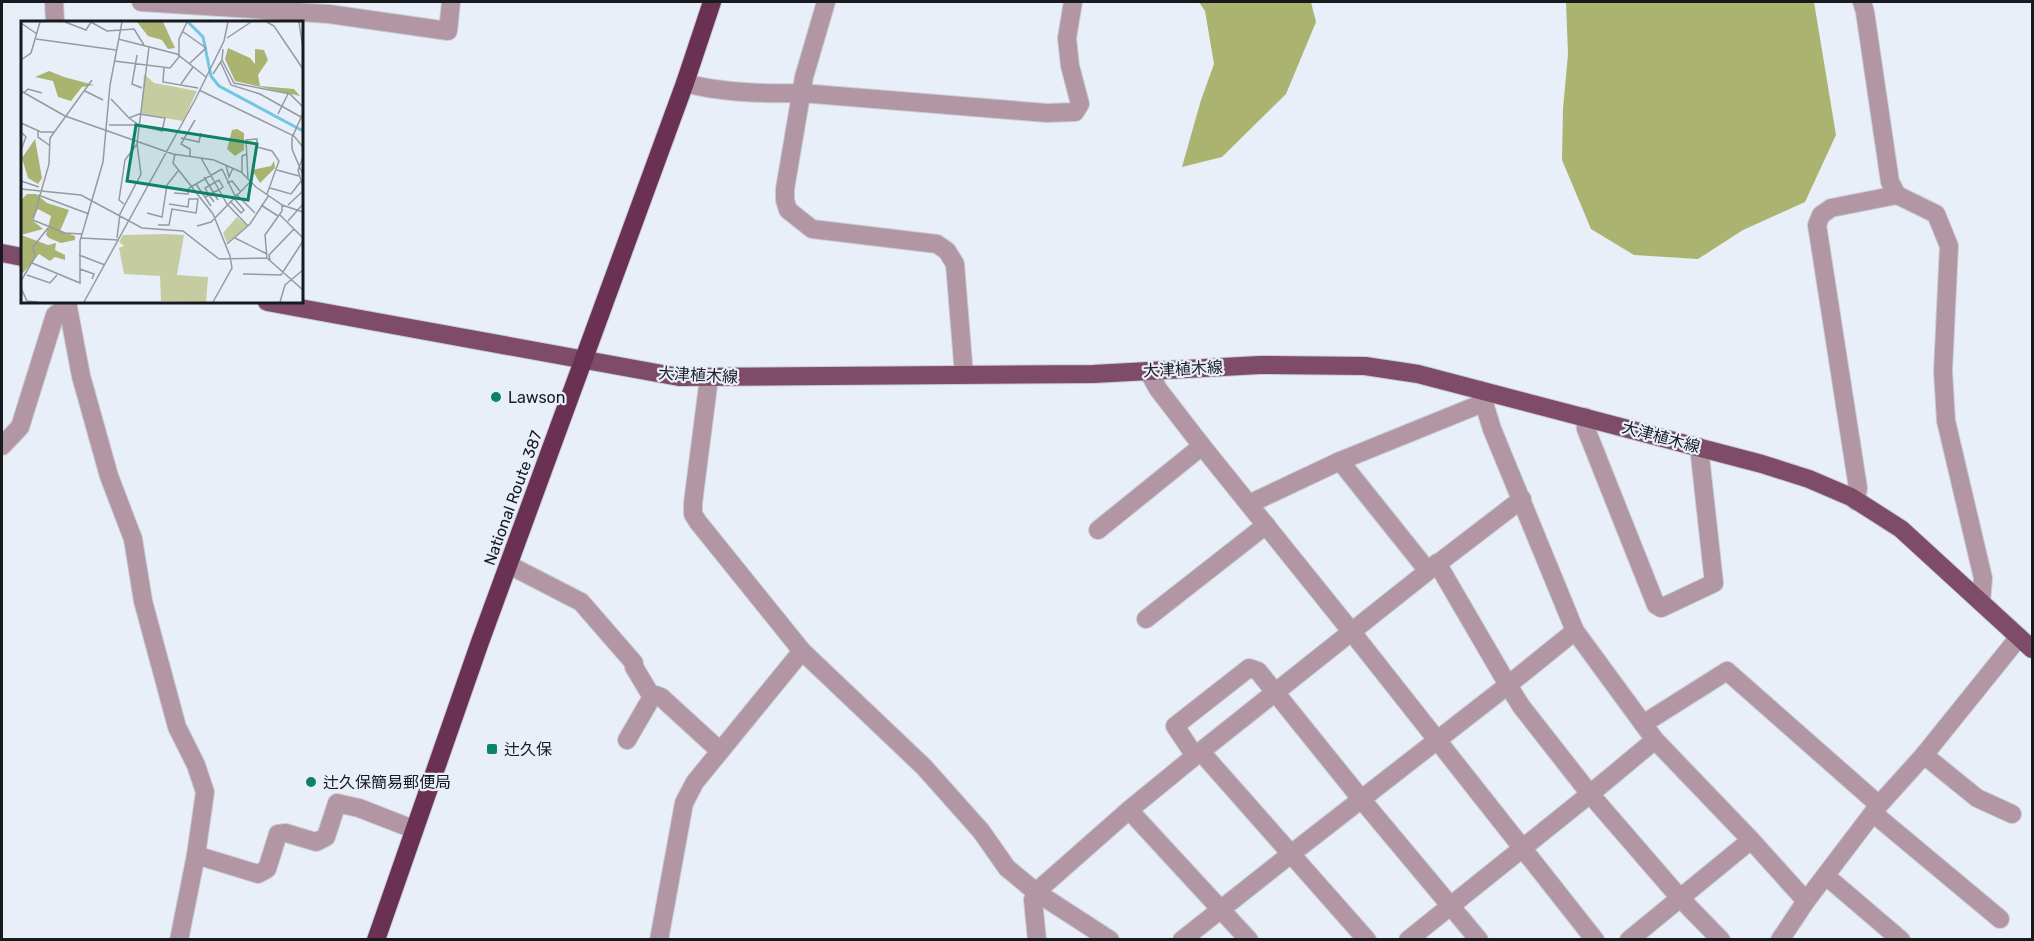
<svg xmlns="http://www.w3.org/2000/svg" width="2034" height="941" font-family="Rubik,'Noto Sans JP',sans-serif">
<style>
.forest{fill:#aab470}
.lines{fill:none;stroke-linecap:round;stroke-linejoin:round}
.minor-casing{stroke:#c7cdd6;stroke-width:20}
.major-casing{stroke:#c7cdd6;stroke-width:20}
.highway-casing{stroke:#c7cdd6;stroke-width:20}
.minor{stroke:#b396a4;stroke-width:18}
.major{stroke:#7e4c67;stroke-width:18}
.highway{stroke:#6a3152;stroke-width:18}
.poi-dot{fill:#0e8362;stroke:#e8eff9;stroke-width:2}
.labels{text-anchor:middle;dominant-baseline:central;stroke-width:4.5;stroke-linejoin:round;paint-order:stroke}
.street-label{font-size:16px;fill:#181b1e;stroke:#e8eff9}
.poi-label{font-size:16px;fill:#181b1e;stroke:#e8eff9;text-anchor:start}
.inset-river{fill:none;stroke:#73c5e4;stroke-width:3}
.inset-road{fill:none;stroke:#959aa1;stroke-width:1.5}
.view{fill:#0e8362;fill-opacity:0.15;stroke:#0e8362;stroke-width:3}
.inset-edge{fill:none;stroke:#181b1e;stroke-width:3}
</style>
<rect width="100%" height="100%" fill="#e8eff9"/>
<g class="forest">
<polygon points="1199,2 1311,2 1316,22 1286,94 1222,157 1182,167 1201,100 1214,64 1205,11"/>
<polygon points="1566,2 1814,2 1836,135 1805,202 1743,230 1698,259 1634,255 1591,229 1562,160 1563,109 1568,54"/>
</g>
<g class="lines">
<g class="minor-casing">
<g id="minor">
<polyline points="54,2 55,22"/>
<polyline points="141,2 329,14 448,31 451,2"/>
<polyline points="826,2 804,77 785,189 785,200 788,210 812,229 937,244 947,251 955,264 964,375"/>
<polyline points="1862,2 1865,12 1890,182 1897,195 1936,214 1949,246 1943,371 1946,421 1983,578 1981,602"/>
<path d="M 685,83 C 722,93 763,94 801,93 L 1047,113 L 1075,112 L 1080,104 L 1070,66 L 1067,38 L 1073,2"/>
<polyline points="67,302 81,376 109,476 133,539 143,601 177,727 196,765 205,792 196,855 179,940"/>
<polyline points="1148,371 1158,389 1202,446 1351,631 1595,940"/>
<polyline points="709,378 693,503 693,514 698,522 802,651 924,767 981,831 1007,868 1036,892 1110,940"/>
<polyline points="1480,390 1492,429 1575,631 1655,740 1751,840 1806,901"/>
<polyline points="1585,417 1586,429 1656,605 1661,608 1714,583 1699,447"/>
<polyline points="2,446 20,427 55,315 68,306"/>
<polyline points="1856,501 1858,488 1817,225 1821,215 1831,208 1897,195"/>
<polyline points="1249,504 1340,461"/>
<polyline points="1098,530 1202,446"/>
<polyline points="1437,563 1508,685 1575,631"/>
<polyline points="509,565 581,602 634,663 634,667 652,697 656,695 661,697 720,751"/>
<polyline points="1428,571 1340,461 1483,403"/>
<polyline points="1146,619 1266,525"/>
<polyline points="1643,724 1727,671 1879,805"/>
<polyline points="627,740 652,697"/>
<polyline points="1655,740 1590,794 1680,898 1721,940"/>
<polyline points="1924,755 1977,798 2012,814"/>
<polyline points="1195,756 1175,726 1249,668 1258,671 1362,800 1479,940"/>
<polyline points="1129,810 1249,940"/>
<polyline points="1873,813 2000,919"/>
<polyline points="196,855 258,874 267,869 278,834 286,833 316,842 326,837 337,803 359,808 413,829"/>
<polyline points="1826,876 1901,940"/>
<polyline points="659,940 684,803 695,782 802,651"/>
<polyline points="1037,940 1033,900 1036,892 1129,810 1195,756 1428,571 1522,499"/>
<polyline points="1182,940 1291,854 1201,752"/>
<polyline points="1367,940 1291,854 1508,685 1521,706 1590,794 1408,940"/>
<polyline points="1629,940 1751,840"/>
<polyline points="1780,940 1806,901 1879,805 1924,755 2019,637"/>
</g>
</g>
<g class="major-casing">
<g id="major">
<polyline points="2,253 22,257"/>
<polyline points="267,302 679,377 1093,374 1260,365 1365,366 1418,374 1762,464 1809,479 1851,497 1901,529 2032,649"/>
</g>
</g>
<g class="highway-casing">
<polyline id="highway" points="376,940 480,642 685,83 712,2"/>
</g>
<use href="#minor" class="minor"/>
<use href="#major" class="major"/>
<use href="#highway" class="highway"/>
</g>
<g class="poi-dot">
<circle cx="496" cy="397" r="6"/>
<rect x="486" y="743" width="12" height="12" rx="3"/>
<circle cx="311" cy="782" r="6"/>
</g>
<g class="labels">
<g class="street-label">
<text transform="translate(1183 369) rotate(-3)">大津植木線</text>
<text transform="translate(698 375) rotate(3)">大津植木線</text>
<text transform="translate(1661 437) rotate(15)">大津植木線</text>
<text transform="translate(513 498) rotate(-70)">National Route 387</text>
</g>
<g class="poi-label">
<text x="508" y="397">Lawson</text>
<text x="504" y="749">辻久保</text>
<text x="323" y="782">辻久保簡易郵便局</text>
</g>
</g>
<g transform="translate(21 21)">
<rect width="282" height="282" fill="#e8eff9"/>
<path d="M 123,53 L 133,62 L 176,70 L 162,100 L 120,93 ZM 216,196 L 226,205 L 206,222 L 202,212 ZM 144,213 L 163,214 L 156,254 L 187,256 L 185,281 L 140,280 L 139,255 L 103,253 L 98,227 L 103,225 L 98,221 L 102,214 Z" fill="#c5cda0"/>
<path d="M 116,1 L 142,1 L 154,27 L 147,28 L 141,19 L 127,15 ZM 207,27 L 229,37 L 234,43 L 234,28 L 243,29 L 247,39 L 237,54 L 239,65 L 273,68 L 279,75 L 214,60 L 204,38 ZM 28,50 L 43,56 L 73,64 L 61,66 L 50,80 L 37,76 L 32,60 L 14,56 ZM 216,108 L 223,112 L 223,129 L 214,135 L 206,128 L 211,109 ZM 14,118 L 21,157 L 17,163 L 7,157 L 1,137 ZM 253,140 L 254,147 L 239,162 L 231,149 L 250,145 ZM 6,173 L 15,173 L 26,182 L 48,189 L 39,210 L 54,215 L 54,219 L 40,222 L 28,217 L 25,214 L 30,195 L 17,188 L 11,199 L 22,208 L 0,214 L 27,224 L 35,222 L 34,229 L 44,234 L 44,239 L 34,236 L 29,240 L 18,233 L 2,252 L 0,249 L 0,179 Z" fill="#aab470"/>
<path class="inset-river" d="M 167,1 L 182,16 L 190,55 L 198,65 L 282,110"/>
<path class="inset-road" d="M 44,1 L 65,9 L 70,1 L 86,10 L 113,8 L 123,24M 246,1 L 253,5 L 282,48M 278,1 L 282,28M 0,2 L 16,13M 161,10 L 185,27 L 168,43M 206,17 L 230,1M 15,18 L 95,29M 97,18 L 156,33 L 185,56M 116,34 L 111,63 L 121,67M 0,39 L 10,32 L 19,1M 201,39 L 213,62 L 269,73 L 282,86M 93,40 L 149,47 L 158,36 L 158,18 L 166,1M 200,42 L 210,64 L 239,73 L 280,96M 143,47 L 142,61 L 177,67M 192,53 L 201,39 L 202,28M 160,63 L 172,46M 178,69 L 273,115 L 282,126M 0,70 L 44,95 L 152,133 L 193,139 L 220,151 L 235,166 L 261,184 L 261,190 L 244,214 L 246,237M 64,70 L 82,79M 3,72 L 7,68 L 21,72M 90,78 L 108,97 L 118,104 L 141,110 L 144,97 L 118,93 L 108,97M 282,92 L 271,117 L 271,128 L 282,154M 257,93 L 267,73M 0,102 L 20,111 L 33,111M 88,104 L 117,104M 17,110 L 17,116 L 28,124M 0,111 L 5,116 L 0,129M 160,117 L 178,121 L 180,112M 154,133 L 152,142 L 192,193 L 209,235 L 211,247 L 192,281M 169,135 L 169,128 L 160,123 L 174,99M 282,136 L 277,149 L 282,166M 180,137 L 206,183 L 227,205M 205,144 L 208,156 L 212,147M 201,148 L 214,175M 256,149 L 278,155M 221,151 L 221,135 L 226,133M 183,156 L 197,179M 227,158 L 225,119 L 236,118 L 236,126 L 251,130 L 258,140 L 246,173M 0,160 L 18,166M 206,162 L 211,160 L 219,170M 175,163 L 190,185M 249,167 L 270,173 L 280,160M 0,168 L 60,174 L 121,207 L 162,210 L 198,238 L 246,237 L 282,269M 153,172 L 167,173 L 168,167 L 201,148M 215,173 L 234,192M 17,174 L 68,193M 184,176 L 188,174 L 193,171 L 198,169 L 202,166 L 198,159 L 184,167 L 188,174 L 193,181M 209,180 L 220,192 L 223,189 L 212,176M 103,183 L 98,179 L 104,139 L 116,123M 240,184 L 257,195M 261,184 L 282,191M 267,184 L 282,170M 126,192 L 141,196 L 146,164 L 157,150M 259,194 L 282,217M 267,200 L 282,183M 137,204 L 148,204 L 151,188 L 175,192 L 177,178 L 168,178 L 167,186 L 148,183M 176,205 L 190,201 L 229,161M 61,213 L 44,212 L 12,199 L 28,143 L 29,117 L 71,59M 60,217 L 98,219M 96,217 L 99,193 L 120,153 L 116,123 L 128,26M 214,217 L 246,233M 206,223 L 229,203 L 248,174M 58,234 L 84,244M 249,239 L 248,234 L 273,208M 11,242 L 59,262 L 59,220 L 82,141 L 89,64 L 101,1M 59,248 L 73,253 L 71,258M 222,253 L 260,254 L 282,220M 6,254 L 29,262 L 36,254M 0,260 L 14,236 L 12,226 L 27,207M 0,267 L 6,280 L 17,281M 63,281 L 174,79 L 203,20 L 207,1M 259,281 L 264,264 L 282,249"/>
<path class="view" d="M 115,104 L 236,123 L 227,179 L 106,160 Z"/>
<rect width="282" height="282" class="inset-edge"/>
</g>
<rect width="2034" height="941" fill="none" stroke="#181b1e" stroke-width="6"/>
</svg>
